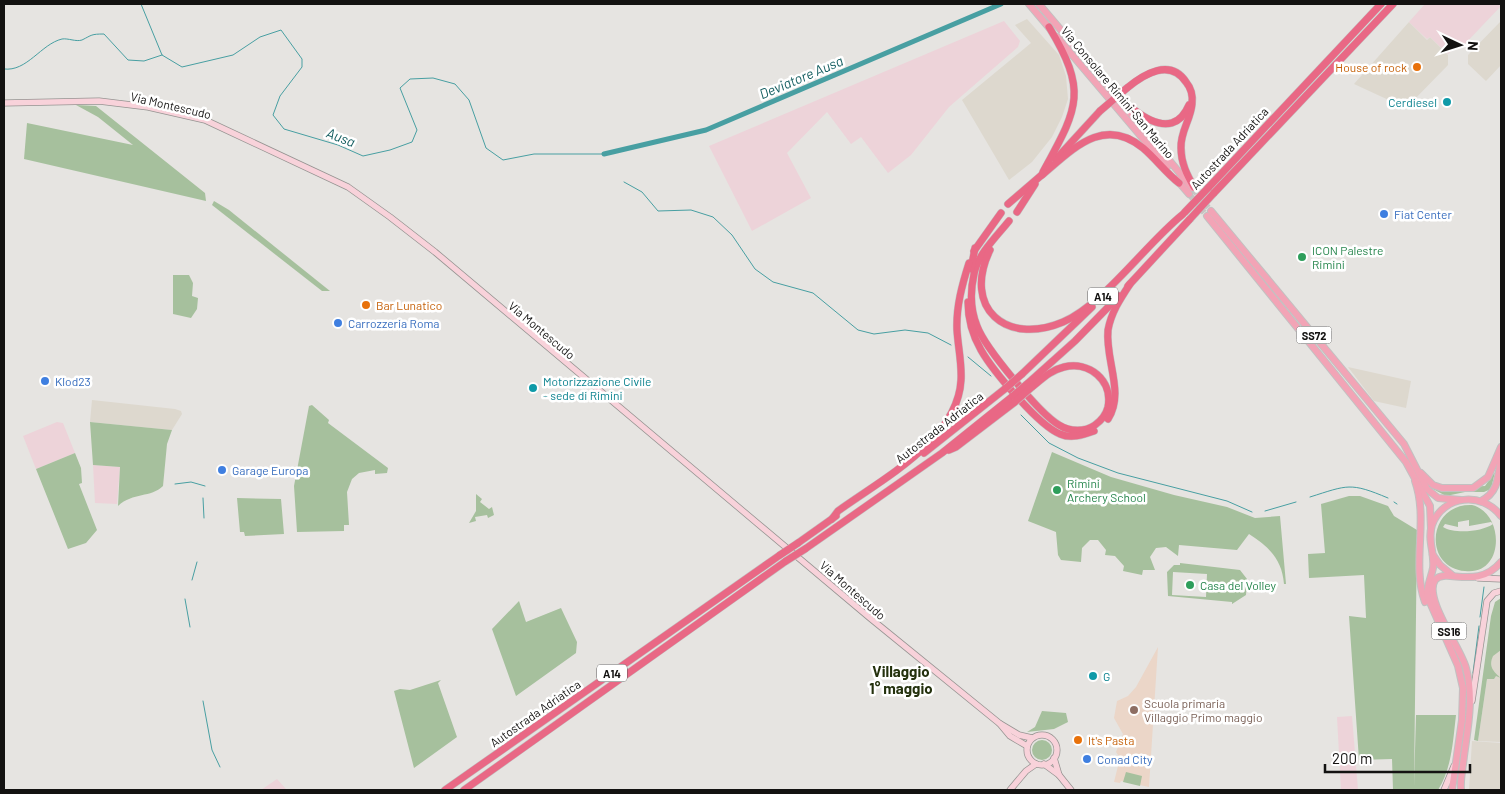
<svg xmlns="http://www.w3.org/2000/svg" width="1505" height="794" font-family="Barlow,sans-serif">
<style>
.built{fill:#ddd8ce}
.industrial{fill:#edd3d9}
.education{fill:#ebd6c8}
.green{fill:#a6c09d;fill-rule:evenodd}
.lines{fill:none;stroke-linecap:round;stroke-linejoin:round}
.stream{stroke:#489fa2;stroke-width:1}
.canal{stroke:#489fa2;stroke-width:5}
.primary-tunnel{stroke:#c6c4c2;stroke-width:6;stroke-dasharray:6 3;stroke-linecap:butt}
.secondary-casing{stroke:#969492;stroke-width:7}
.primary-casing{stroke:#c2c1c1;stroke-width:8}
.highway-casing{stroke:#c2c1c1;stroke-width:8}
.secondary{stroke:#f8d2da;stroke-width:5.5}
.primary{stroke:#f2a4b6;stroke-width:6}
.highway{stroke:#e96885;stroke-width:7}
.highway-bridge-casing{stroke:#c2c1c1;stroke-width:8;stroke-linecap:butt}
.highway-bridge{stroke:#e96885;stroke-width:7}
.food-dot{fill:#e8710a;stroke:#fff;stroke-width:2}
.culture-dot{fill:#0f9aa8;stroke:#fff;stroke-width:2}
.shop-dot{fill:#3f7fe0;stroke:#fff;stroke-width:2}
.leisure-dot{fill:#2e9e5b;stroke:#fff;stroke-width:2}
.education-dot{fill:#8d6e63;stroke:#fff;stroke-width:2}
.labels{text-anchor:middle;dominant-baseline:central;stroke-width:5;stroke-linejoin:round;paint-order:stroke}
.shield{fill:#fff;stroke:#5a5958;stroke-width:1}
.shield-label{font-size:11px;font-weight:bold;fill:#131211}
.food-label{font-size:12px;fill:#c56008;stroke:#fff;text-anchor:start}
.street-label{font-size:12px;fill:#131211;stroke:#fff}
.culture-label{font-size:12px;fill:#0d838f;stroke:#fff;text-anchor:start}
.shop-label{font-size:12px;fill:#366cbe;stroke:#fff;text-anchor:start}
.leisure-label{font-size:12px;fill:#27864d;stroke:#fff;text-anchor:start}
.education-label{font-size:12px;fill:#785e54;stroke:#fff;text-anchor:start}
.water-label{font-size:14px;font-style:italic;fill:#115c5e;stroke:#fff}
.quarter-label{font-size:15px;font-weight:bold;fill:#24310d;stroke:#fff}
</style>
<rect width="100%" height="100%" fill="#e6e4e1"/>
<g class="built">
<polygon points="1027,19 1059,55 1066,76 1068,99 1062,117 1052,137 1032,162 1009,180 962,100 1031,43 1015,25"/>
<polygon points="1501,21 1501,65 1486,81 1468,64 1468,55"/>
<polygon points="1409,22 1427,40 1430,37 1448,55 1448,65 1406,108 1354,84"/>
<polygon points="1348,367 1411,381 1406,408 1374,401"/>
<polygon points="92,400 175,409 181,411 182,414 172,430 90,422"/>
<polygon points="1501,636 1501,742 1478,741 1492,645"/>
<polygon points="1472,741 1501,743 1501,790 1469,790"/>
</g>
<g class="industrial">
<polygon points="1425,4 1501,4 1501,6 1461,48 1453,49 1448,54 1430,37 1427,39 1409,22"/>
<polygon points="1004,21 1020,41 1018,47 949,107 911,155 888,173 861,137 851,144 827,112 787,153 811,198 752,231 709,146"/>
<polygon points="57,422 63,423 75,453 36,469 23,436"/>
<polygon points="93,465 120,467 117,504 95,503"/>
<polygon points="1352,716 1358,790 1341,790 1337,717"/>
<polygon points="277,779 286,789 290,790 261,790"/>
</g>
<polygon class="education" points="1158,647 1149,787 1121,781 1120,783 1114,782 1120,758 1116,752 1123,734 1114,718 1117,701 1128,696 1136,687"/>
<g class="green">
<polygon points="76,105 96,106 205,193 206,201 24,159 27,123 133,145 98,117"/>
<polygon points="214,201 229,210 330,291 322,291 212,205"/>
<polygon points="173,275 189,275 193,283 192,296 198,298 197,309 191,318 173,314"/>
<polygon points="312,405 329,420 328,423 388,468 387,473 375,474 375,470 359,473 352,479 347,492 349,525 344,525 344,531 297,532 294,486 309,406"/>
<path d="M 90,422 L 172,430 L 167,444 L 163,486 C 151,498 133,492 118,506 L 120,467 L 93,465 Z"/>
<path d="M 1052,452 L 1111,477 L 1174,495 L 1227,507 L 1255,518 L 1280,516 L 1286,584 L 1284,584 C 1282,559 1269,547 1249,534 L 1237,550 L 1179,545 L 1178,556 L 1166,547 L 1156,548 L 1150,557 L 1155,570 L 1143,570 L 1142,575 L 1123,571 L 1124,566 L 1115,556 L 1105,555 L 1106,550 L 1098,540 L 1090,540 L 1082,548 L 1081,562 L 1061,560 L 1058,555 L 1056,532 L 1028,521 Z"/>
<polygon points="75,453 81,468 82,483 79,484 97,530 86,543 68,549 36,469"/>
<polygon points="1495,472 1491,489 1484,492 1465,492 1446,496 1433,489 1485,486"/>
<polygon points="476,494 482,499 480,502 489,509 492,507 494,515 488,518 487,515 475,517 476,521 469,523 476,511"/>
<path d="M 1349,496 L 1360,496 L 1388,506 L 1394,516 L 1417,530 L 1414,787 L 1416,715 L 1456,715 C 1453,740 1452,768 1438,790 L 1393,790 L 1392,759 L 1359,760 L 1349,616 L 1366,618 L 1364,575 L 1309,578 L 1308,554 L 1325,553 L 1321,504 Z"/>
<polygon points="237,498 281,499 284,534 245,536 244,532 240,532"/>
<path d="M 1472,505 C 1505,513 1505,576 1465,571 C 1422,567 1428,503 1472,505 ZM 1469,520 L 1469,526 L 1491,522 L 1493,524 C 1482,532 1454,534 1443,527 L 1445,524 L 1458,527 L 1458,522 Z"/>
<path d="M 1180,563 L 1240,570 L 1247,579 L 1246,595 L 1232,604 L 1232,602 L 1168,596 L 1167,572 L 1174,565 L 1180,565 ZM 1173,572 L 1207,574 L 1206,597 L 1172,595 Z"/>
<path d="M 1501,598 L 1501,650 L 1493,656 C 1488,667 1494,672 1501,678 L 1496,676 L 1494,679 L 1487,679 L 1478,741 L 1474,740 L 1491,616 L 1495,602 Z"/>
<polygon points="519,601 526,622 561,608 577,642 576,653 516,696 492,629"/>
<polygon points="441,680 438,683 457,737 414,768 394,691 400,689 410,690"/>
<polygon points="1042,711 1066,713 1068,722 1054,729 1027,732 1035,727"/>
<circle cx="1042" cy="750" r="10"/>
<polygon points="1126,772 1142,776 1140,786 1123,782"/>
</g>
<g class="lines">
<g class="stream">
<polyline points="141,4 162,55 182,67 233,55 260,37 281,30 302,59 302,67 280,96 273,115 284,129 338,145 363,156 390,150 412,142 417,130 400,88 410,79 433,78 455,84 469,100 486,148 503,160 534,154 604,154"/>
<path d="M 4,69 C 27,72 41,44 62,39 C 68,38 76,42 82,40 C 92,35 91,34 104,34 L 128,60 L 144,61 L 162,55"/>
<polyline points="624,182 642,192 658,211 691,210 713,217 732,235 755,269 773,282 813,293 858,330 874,334 905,330 928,333 951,345"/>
<polyline points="968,357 991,376"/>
<polyline points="1021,415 1049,443 1078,458 1118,473 1227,501 1252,512"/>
<polyline points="175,484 191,482 205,486"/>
<path d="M 1310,497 C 1348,485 1350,482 1388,498"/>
<polyline points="203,498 204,518"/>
<polyline points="1394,502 1397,504"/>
<polyline points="1265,511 1296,502"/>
<polyline points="192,580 197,562"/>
<polyline points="185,599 190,627"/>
<polyline points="1480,617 1484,587"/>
<polyline points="1473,673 1479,626"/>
<polyline points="203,701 212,750 220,767"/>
</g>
<polyline class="canal" points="604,154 706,130 1001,4"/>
<g class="primary-tunnel">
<polyline points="1193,189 1211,211"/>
<polyline points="1189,194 1207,216"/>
</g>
<g class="secondary-casing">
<g id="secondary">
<polyline points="4,103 99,101 148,107 205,120 348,187 390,217 435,252 870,618 999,723 1019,735 1032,738"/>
<polyline points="1478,578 1501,579"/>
<polyline points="1472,701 1487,601 1494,593 1501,591"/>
<polyline points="1000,724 1010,736 1027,746"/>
<circle cx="1042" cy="750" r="15"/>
<polyline points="1054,758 1059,775"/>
<polyline points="1044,764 1059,775 1071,790"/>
<polyline points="1010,790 1026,771 1036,764"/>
<polyline points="1444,790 1454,766"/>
</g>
</g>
<g class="primary-casing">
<g id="primary">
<polyline points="1029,4 1051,30"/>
<polyline points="1039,4 1114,93"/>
<polyline points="1057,37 1167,167"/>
<polyline points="1122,103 1192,188"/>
<polyline points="1176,179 1189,194"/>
<polyline points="1211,211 1404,444 1427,489 1438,498 1461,500"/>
<polyline points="1207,216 1406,462 1430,506 1431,529"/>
<polyline points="1421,473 1433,485 1442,488 1473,488 1488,477 1501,447"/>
<path d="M 1415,481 C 1429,520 1411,564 1425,602"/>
<path d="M 1481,501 C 1499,492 1498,476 1501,457"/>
<polyline points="1433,555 1440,565 1452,575"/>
<path d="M 1452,790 L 1462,720 L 1463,688 L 1458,666 L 1428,598 C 1426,586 1431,579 1433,568 C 1435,553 1427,540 1432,525 C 1443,495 1482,491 1501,516"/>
<path d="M 1461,790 C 1460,779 1463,767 1464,756 C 1468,726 1474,698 1466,668 C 1461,648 1423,598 1435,580 C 1445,567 1477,591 1501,562"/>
</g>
</g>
<g class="highway-casing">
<g id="highway">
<path d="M 1127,88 C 1144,74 1170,58 1186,82 C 1191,88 1193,96 1192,104 C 1191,119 1180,132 1181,148 C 1181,163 1187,175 1194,187"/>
<path d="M 1111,90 C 1130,108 1171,147 1189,105"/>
<polyline points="1056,159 1100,111"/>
<path d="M 1043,172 C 1077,109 1089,93 1049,27"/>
<path d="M 1042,175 C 1072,150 1103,115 1143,148 C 1156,159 1166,173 1179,183"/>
<polyline points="1208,188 1381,4"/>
<polyline points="1213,194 1393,4"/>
<polyline points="1008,204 1044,173"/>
<polyline points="1017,212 1035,184"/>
<path d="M 1009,221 C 996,237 978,254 974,274 C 970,292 970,309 977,326 C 985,348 1040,414 1059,425 C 1070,432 1085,432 1095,425 C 1102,420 1106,415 1108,407 C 1113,380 1089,361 1064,367 C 1051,370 1042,379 1032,387"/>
<path d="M 990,250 C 962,308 1006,346 1063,322 C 1103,305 1146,244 1182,215"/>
<polyline points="974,251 1001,213"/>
<polyline points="971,269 975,248"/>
<polyline points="1128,286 1190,219"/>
<path d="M 968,302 C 968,318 973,336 981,350 C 993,371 1039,426 1060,434 C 1071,439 1083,435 1094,431"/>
<polyline points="1022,374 1092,307"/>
<polyline points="1027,384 1075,341 1119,296"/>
<path d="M 1108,419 C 1125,393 1105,360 1108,330 C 1111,313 1120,299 1130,284"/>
<polyline points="949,450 956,447 1015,402"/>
<polyline points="924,453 1006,388"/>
<path d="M 832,519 L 838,511 C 882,479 958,440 961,380 C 962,363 958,347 957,330 C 956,307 962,285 969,263"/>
<polyline points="798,543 836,516"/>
<polyline points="805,549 942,453 1013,396"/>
<polyline points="445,790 780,555"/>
<polyline points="464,790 786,561"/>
</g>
</g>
<use href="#secondary" class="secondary"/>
<use href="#primary" class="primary"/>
<use href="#highway" class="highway"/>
<g class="highway-bridge-casing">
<g id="highway-bridge">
<polyline points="1100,111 1127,88"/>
<polyline points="1184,213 1208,188"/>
<polyline points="1190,219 1213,194"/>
<polyline points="1006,388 1022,374"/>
<polyline points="1013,396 1027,384"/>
<polyline points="1015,402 1032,387"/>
<polyline points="780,555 798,543"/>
<polyline points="786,561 805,549"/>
</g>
</g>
<use href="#highway-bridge" class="highway-bridge"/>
</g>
<g class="food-dot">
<circle cx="1417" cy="67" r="5"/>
<circle cx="366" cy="305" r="5"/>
<circle cx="1078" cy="740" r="5"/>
</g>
<g class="culture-dot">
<circle cx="1447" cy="102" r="5"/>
<circle cx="533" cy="388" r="5"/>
<circle cx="1093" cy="676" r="5"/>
</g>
<g class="shop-dot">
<circle cx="1384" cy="214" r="5"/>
<circle cx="338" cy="323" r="5"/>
<circle cx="45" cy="381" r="5"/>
<circle cx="222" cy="470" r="5"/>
<circle cx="1087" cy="759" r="5"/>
</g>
<g class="leisure-dot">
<circle cx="1302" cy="257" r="5"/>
<circle cx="1057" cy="490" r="5"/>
<circle cx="1190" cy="585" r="5"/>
</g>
<circle class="education-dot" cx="1134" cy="710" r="5"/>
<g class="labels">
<g class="shield">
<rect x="1088" y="287.5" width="30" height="17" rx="4"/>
<rect x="1296.5" y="326.5" width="35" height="17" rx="4"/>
<rect x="1431.5" y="622.5" width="35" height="17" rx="4"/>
<rect x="597" y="664.5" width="30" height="17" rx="4"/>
</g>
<g class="shield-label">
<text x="1103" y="296">A14</text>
<text x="1314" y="335">SS72</text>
<text x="1449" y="631">SS16</text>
<text x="612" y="673">A14</text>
</g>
<g class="food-label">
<text x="1407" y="67" text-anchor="end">House of rock</text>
<text x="376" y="305">Bar Lunatico</text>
<text x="1088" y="740">It's Pasta</text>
</g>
<g class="street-label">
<text transform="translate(1118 92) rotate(50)">Via Consolare Rimini-San Marino</text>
<text transform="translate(171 105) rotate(13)">Via Montescudo</text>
<text transform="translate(1229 148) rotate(-47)">Autostrada Adriatica</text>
<text transform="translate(542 330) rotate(40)">Via Montescudo</text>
<text transform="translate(939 427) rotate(-38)">Autostrada Adriatica</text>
<text transform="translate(853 590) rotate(41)">Via Montescudo</text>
<text transform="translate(535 713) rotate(-35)">Autostrada Adriatica</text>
</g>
<g class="culture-label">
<text x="1437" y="102" text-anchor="end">Cerdiesel</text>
<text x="543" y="381">Motorizzazione Civile<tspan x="543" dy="14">- sede di Rimini</tspan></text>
<text x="1103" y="676">G</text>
</g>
<g class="shop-label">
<text x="1394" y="214">Fiat Center</text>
<text x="348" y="323">Carrozzeria Roma</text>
<text x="55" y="381">Klod23</text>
<text x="232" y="470">Garage Europa</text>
<text x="1097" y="759">Conad City</text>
</g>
<g class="leisure-label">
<text x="1312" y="250">ICON Palestre<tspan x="1312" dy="14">Rimini</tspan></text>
<text x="1067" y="483">Rimini<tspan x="1067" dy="14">Archery School</tspan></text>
<text x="1200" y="585">Casa del Volley</text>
</g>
<g class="education-label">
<text x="1144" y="703">Scuola primaria<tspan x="1144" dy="14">Villaggio Primo maggio</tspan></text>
</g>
<g class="water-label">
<text transform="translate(801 77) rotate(-23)">Deviatore Ausa</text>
<text transform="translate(341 137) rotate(21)">Ausa</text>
</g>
<g class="quarter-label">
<text x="901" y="671">Villaggio<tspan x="901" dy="17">1° maggio</tspan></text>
</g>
</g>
<rect width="1505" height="794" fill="none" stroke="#131211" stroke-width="10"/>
<g transform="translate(1460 45) rotate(94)" stroke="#ffffff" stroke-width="4" paint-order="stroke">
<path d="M0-4L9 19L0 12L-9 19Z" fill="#131211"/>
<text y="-8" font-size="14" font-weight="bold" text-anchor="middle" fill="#131211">N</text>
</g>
<path d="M1325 764v8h145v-8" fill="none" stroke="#131211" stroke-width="2.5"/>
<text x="1332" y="764" font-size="15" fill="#131211" stroke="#ffffff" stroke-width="4" paint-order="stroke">200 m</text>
</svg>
